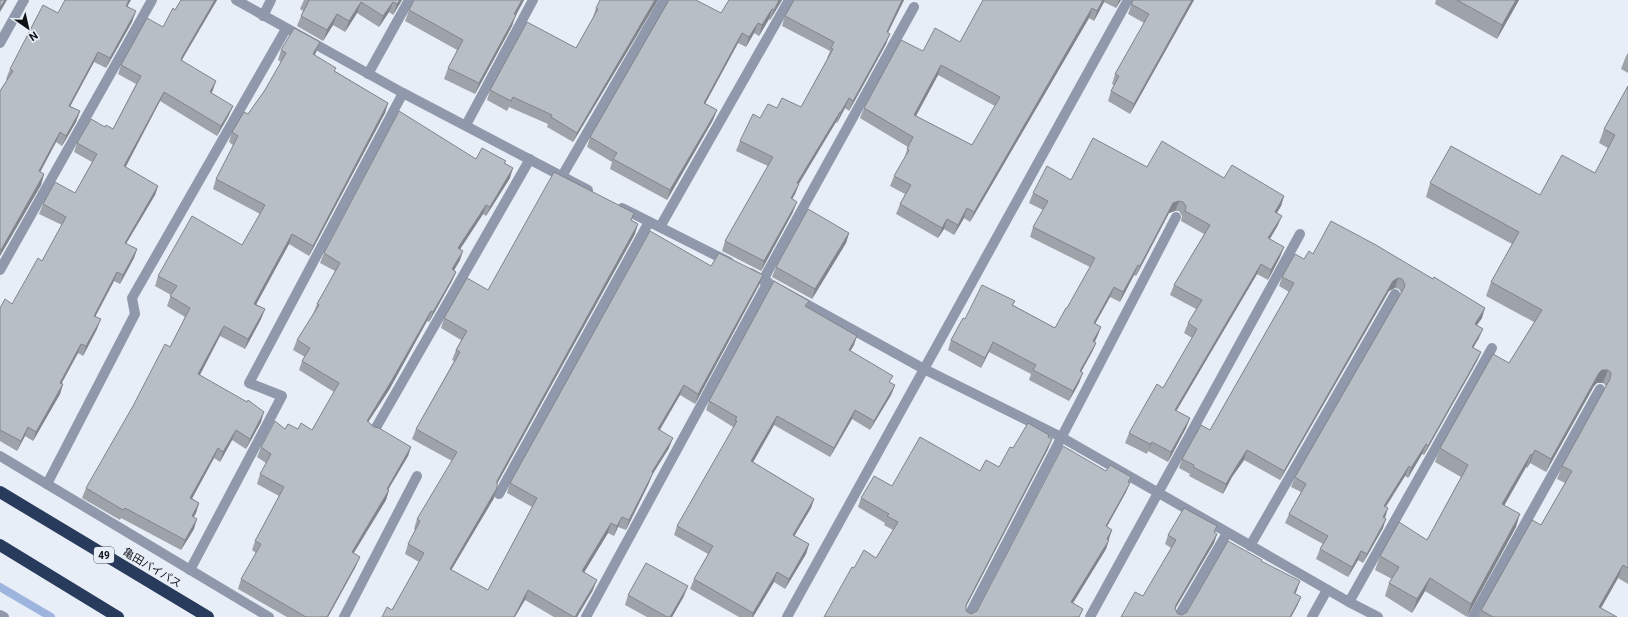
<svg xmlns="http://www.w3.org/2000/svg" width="1628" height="617" font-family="Roboto,'Noto Sans JP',sans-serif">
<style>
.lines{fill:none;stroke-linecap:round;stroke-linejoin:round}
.stream{stroke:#9db5de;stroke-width:8}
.minor{stroke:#8f99ab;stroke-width:10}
.highway{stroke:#293b5d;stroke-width:12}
.wall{fill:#9ea3aa;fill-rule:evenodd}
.shaded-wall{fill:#81858b}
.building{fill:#b8bec6;stroke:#81858b;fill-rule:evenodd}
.labels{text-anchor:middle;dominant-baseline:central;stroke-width:3.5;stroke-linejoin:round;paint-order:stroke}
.shield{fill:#e8eef7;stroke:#505358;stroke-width:1}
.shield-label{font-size:10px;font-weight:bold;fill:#0f1114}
.street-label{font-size:11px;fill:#0f1114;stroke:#e8eef7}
</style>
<rect width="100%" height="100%" fill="#e8eef7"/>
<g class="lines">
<polyline class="stream" points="0,587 51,617"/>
<g class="minor">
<polyline points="236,0 403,93 588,190"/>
<polyline points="263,16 271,0"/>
<polyline points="0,43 24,0"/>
<polyline points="368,74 409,0"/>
<polyline points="466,125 533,0"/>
<polyline points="562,176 664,0"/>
<polyline points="622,208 729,262"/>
<polyline points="660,227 789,0"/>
<polyline points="0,270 152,0"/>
<polyline points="750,273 924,369 1061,437 1349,602 1378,617"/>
<polyline points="763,280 914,7"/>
<polyline points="374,431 530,159"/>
<polyline points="0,456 269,617"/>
<polyline points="47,484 135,314 132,298 286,29"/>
<polyline points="499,494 649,222"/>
<polyline points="1250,546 1395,294"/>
<polyline points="190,570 282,396 249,383 403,93"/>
<polyline points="1349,602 1492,348"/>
<polyline points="0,615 4,617"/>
<polyline points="344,617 417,476"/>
<polyline points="586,617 768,282"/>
<polyline points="787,617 1128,0"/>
<polyline points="968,617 1176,217"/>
<polyline points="1090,617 1300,234"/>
<polyline points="1178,617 1227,533"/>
<polyline points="1312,617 1327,590"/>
<polyline points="1473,617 1600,389"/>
</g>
<g class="highway">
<polyline points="0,492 208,617"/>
<polyline points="0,545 118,617"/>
</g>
</g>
<g class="wall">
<polygon points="181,0 217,0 182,60 213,90 211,92 229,115 217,136 160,101 125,167 158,186 155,195 126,244 137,249 134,258 120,284 114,281 95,316 97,329 83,356 78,353 61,383 63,384 60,394 33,441 25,436 17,451 0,441 0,308 12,304 42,261 62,225 39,214 43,204 75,193 92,162 74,152 77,143 105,127 113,129 136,84 118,74 121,65 163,27 175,10"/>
<polygon points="304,0 402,0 393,15 389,12 379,27 357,13 345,32 333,25 323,41 297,26 303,11 300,9"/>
<polygon points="414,0 524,0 515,17 512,26 475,94 444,79 448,68 457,50 405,21 409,10"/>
<polygon points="658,0 573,142 547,127 548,124 509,107 507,111 487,100 490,90 576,48 593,18 593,17 596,8"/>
<polygon points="782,0 770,20 769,19 759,36 754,33 746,47 738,43 705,104 717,110 713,120 667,200 610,169 612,162 587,147 590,137 721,13"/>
<polygon points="794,0 904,0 888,33 886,44 849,111 845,108 837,123 836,122 799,184 795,194 792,199 793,212 761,271 722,251 725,241 768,166 736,151 740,141 760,118 777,108 801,107 828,58 827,58 830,51 782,26 785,16"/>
<path d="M 983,0 L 1121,0 L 1116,8 L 1104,2 L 1094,21 L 1089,18 L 970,222 L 964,218 L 954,235 L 944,229 L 938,238 L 896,214 L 900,204 L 905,194 L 890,186 L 894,176 L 904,159 L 908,147 L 860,118 L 864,108 L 923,51 L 960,42 ZM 938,75 L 995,106 L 972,145 L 916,116 Z"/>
<polygon points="1133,0 1194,0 1130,114 1108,101 1111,91 1114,85 1112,84 1115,74 1144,23 1128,14"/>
<polygon points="1436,0 1519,0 1497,39 1435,4"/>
<polygon points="128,6 132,22 106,68 94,62 70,106 80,111 76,122 62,146 56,142 40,172 44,174 41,185 0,256 0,91 7,80 6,79 10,69 58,13"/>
<polygon points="320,42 315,55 335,71 388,103 385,113 309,256 289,244 256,304 265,309 261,319 245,349 220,336 200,375 261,422 246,449 232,440 220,462 214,458 192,498 199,503 196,513 194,517 194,529 181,550 121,518 120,520 82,498 86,488 170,347 185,317 167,306 171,295 155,286 158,276 242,245 260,214 213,189 216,179 234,146 229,142 232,132 248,114 265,90 281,62 278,60 281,50"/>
<polygon points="1628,53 1628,73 1621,69 1626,56"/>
<polygon points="1628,86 1628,584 1618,578 1601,608 1617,617 1478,617 1481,610 1483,607 1541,525 1565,483 1557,479 1562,466 1606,388 1606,386 1603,383 1597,383 1594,386 1546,472 1530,463 1527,468 1526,467 1504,506 1516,527 1467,617 1425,591 1412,613 1385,596 1389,583 1392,579 1375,570 1380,556 1427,540 1461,477 1435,462 1440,448 1509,363 1534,322 1486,296 1491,282 1512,244 1426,197 1430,183 1540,195 1595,173 1608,148 1599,143 1604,129"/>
<polygon points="476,159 505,163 510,178 486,216 483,214 460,249 460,260 454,270 456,272 452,281 429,322 427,321 389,390 368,422 374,427 411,447 408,456 388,490 389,490 386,500 354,553 356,566 328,617 287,617 238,589 241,579 256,553 252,550 255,541 279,496 257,484 260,474 266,463 257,457 261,447 285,429 312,430 334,392 299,370 302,361 305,357 293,350 297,340 313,314 317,304 335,271 320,263 324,253"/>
<polygon points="1147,167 1224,178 1284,196 1281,206 1277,213 1278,225 1270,239 1284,247 1280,257 1268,280 1257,274 1176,411 1190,418 1186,428 1168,462 1148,451 1147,454 1125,443 1129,433 1163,388 1192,338 1184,333 1188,323 1196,309 1170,295 1174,285 1204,234 1181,221 1182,216 1179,211 1175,211 1169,213 1136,276 1134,275 1120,302 1110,297 1095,324 1101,327 1095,342 1096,343 1092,352 1081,372 1079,383 1069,401 1029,380 1031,374 989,352 981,368 948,350 951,340 965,319 1015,301 1013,305 1055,328 1067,308 1090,267 1030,237 1033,227 1043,210 1029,203 1033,193 1071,180"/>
<polygon points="632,220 635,234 497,484 494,498 451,570 488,590 532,507 507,493 510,483 711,266 763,275 759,285 695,404 680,395 660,430 669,448 652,475 649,483 626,530 618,527 614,536 608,533 584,572 593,590 577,617 554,617 525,600 392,610 419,562 405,554 408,544 416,530 414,529 417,519 452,461 412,439 416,429 454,361 452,360 456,350 461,340 441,328 444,318 488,290"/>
<polygon points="1331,221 1482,318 1477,325 1479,338 1473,348 1481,352 1477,361 1424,455 1422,454 1408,478 1405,476 1386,507 1383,528 1363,563 1358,560 1348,577 1316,559 1320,549 1323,544 1285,523 1289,514 1301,492 1291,487 1295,477 1401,293 1399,289 1395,288 1389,291 1280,480 1244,460 1232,477 1223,494 1189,476 1190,474 1179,468 1182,459 1210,430 1289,292 1279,286 1282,277 1304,259 1313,254"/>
<polygon points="849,233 846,243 812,299 772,277 776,267"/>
<polygon points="809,301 806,307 854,345 850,351 890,383 895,385 891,395 870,430 852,419 830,457 774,425 753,462 814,499 811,508 794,536 809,544 806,554 785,589 774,582 753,617 739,617 690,589 694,579 708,554 674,535 677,526 732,430 733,427 706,410 709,401"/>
<polygon points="1048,437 1052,439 1048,449 966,607 966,611 971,614 977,611 1106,471 1131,477 1126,492 1107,527 1109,539 1106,549 1073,603 1080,617 824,617 854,568 876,558 893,530 884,525 885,523 858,507 861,498 892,486 980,471 999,467 1013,448"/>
<polygon points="1217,526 1215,533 1217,534 1214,543 1175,609 1178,614 1182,615 1187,612 1261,561 1297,590 1295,594 1301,597 1297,606 1291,617 1121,617 1143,596 1171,548 1165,544 1168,535"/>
<polygon points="628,595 684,596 672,617 647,617 625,605"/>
</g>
<g class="shaded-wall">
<polygon points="5,0 7,0 0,12 0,8"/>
<polygon points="129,0 131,0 122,16 126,6"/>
<polygon points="215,0 217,0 178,66 182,57"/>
<polygon points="400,0 402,0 393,15 397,4"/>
<polygon points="522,0 524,0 515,17 512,26 475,94 479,83"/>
<polygon points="655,0 658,0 573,142 577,133"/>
<polygon points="779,0 782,0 770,20 774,10"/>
<polygon points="902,0 904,0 883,42 887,32"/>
<polygon points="1103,0 1105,0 1104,2 1094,21 1097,11"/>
<polygon points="1119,0 1121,0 1116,8"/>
<polygon points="1192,0 1194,0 1130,114 1134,104"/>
<polygon points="1516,0 1519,0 1497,39 1502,25"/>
<polygon points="361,2 357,13 345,32 349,21"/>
<polygon points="393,2 389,12 379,27 383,16"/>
<polygon points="1092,8 1089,18 970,222 974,212"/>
<polygon points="772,9 769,19 759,36 762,25"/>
<polygon points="136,11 132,22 106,68 110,58"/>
<polygon points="337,14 333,25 323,41 327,30"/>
<polygon points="758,23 754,33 746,47 749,37"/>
<polygon points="742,33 738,43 700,113 704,103"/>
<polygon points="890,34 886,44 849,111 853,101"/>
<polygon points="320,42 316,52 309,64 313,54"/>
<polygon points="98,52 94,62 65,116 69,106"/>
<polygon points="941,65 938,75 911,125 914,115"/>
<polygon points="216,81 213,90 207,101 210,92"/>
<polygon points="164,92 160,101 121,176 124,166"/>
<polygon points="849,98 845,108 837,123 841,112"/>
<polygon points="388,103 385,113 309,256 313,246"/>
<polygon points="233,106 229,115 217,136 221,126"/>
<polygon points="717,110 713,120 667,200 670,190"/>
<polygon points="80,111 76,122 62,146 66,136"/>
<polygon points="840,112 836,122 793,193 797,183"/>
<polygon points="60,132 56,142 35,182 39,171"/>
<polygon points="513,168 510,178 486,216 490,207"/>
<polygon points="44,174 41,185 0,256 0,254 1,250"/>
<polygon points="799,184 795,194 787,208 791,198"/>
<polygon points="158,186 155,195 121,252 125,243"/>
<polygon points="1284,196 1281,206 1271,222 1275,212"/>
<polygon points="1179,201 1175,211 1169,213 1136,276 1140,266 1173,203"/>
<polygon points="797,202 793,212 761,271 764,261"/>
<polygon points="486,205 483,214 455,257 458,248"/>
<polygon points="967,208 964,218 954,235 958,225"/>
<polygon points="1282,216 1278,225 1264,248 1268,238"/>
<polygon points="947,219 944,229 938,238 942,228"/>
<polygon points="638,224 635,234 493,491 497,481"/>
<polygon points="849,233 846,243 812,299 815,289"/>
<polygon points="292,234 289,244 251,314 254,304"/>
<polygon points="1284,247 1280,257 1268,280 1271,270"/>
<polygon points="137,249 134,258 120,284 123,275"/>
<polygon points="463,251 460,260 449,279 452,269"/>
<polygon points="1261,264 1257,274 1171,420 1175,410"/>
<polygon points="1138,265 1134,275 1120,302 1123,292"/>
<polygon points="117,272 114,281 91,325 94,316"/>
<polygon points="456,272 452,281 429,322 433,312"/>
<polygon points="763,275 759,285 695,404 698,394"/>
<polygon points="1398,278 1395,288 1389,291 1280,480 1284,471 1393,281"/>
<polygon points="1114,287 1110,297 1090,333 1094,323"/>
<polygon points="1485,308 1482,318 1471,333 1475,324"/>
<polygon points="265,309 261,319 245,349 248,339"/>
<polygon points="431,311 427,321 389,390 363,430 367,421"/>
<polygon points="101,319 97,329 83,356 86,346"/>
<polygon points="224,326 220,336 195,384 198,374"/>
<polygon points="1101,327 1097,337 1089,351 1093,341"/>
<polygon points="1483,329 1479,338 1468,356 1472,347"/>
<polygon points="857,336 854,345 845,360 849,350"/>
<polygon points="993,342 989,352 981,368 985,358"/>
<polygon points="1096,343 1092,352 1076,381 1080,371"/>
<polygon points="81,344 78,353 57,392 60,383"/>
<polygon points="1481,352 1477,361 1424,455 1428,446"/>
<polygon points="1602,370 1608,370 1603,383 1597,383 1594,386 1546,472 1551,459 1599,373"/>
<polygon points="1083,373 1079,383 1069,401 1073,391"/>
<polygon points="63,384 60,394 33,441 36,432"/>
<polygon points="684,385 680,395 654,439 658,429"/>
<polygon points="895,385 891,395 870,430 874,421"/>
<polygon points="855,410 852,419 830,457 834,448"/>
<polygon points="264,412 261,422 246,449 250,439"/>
<polygon points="777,416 774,425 748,471 751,461"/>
<polygon points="1190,418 1186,428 1168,462 1171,452"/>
<polygon points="28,427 25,436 17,451 21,441"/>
<polygon points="236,430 232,440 220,462 223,452"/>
<polygon points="673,438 669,448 652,475 649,483 626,530 629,520 652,472"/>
<polygon points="1052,439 1048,449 962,614 966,605"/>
<polygon points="1152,442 1148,451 1147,454 1150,444"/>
<polygon points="1426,444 1422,454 1408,478 1411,468"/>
<polygon points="411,447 408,456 383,498 387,489"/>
<polygon points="218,448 214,458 187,508 190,498"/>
<polygon points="1247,450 1244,460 1232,477 1223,494 1226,484 1236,467"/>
<polygon points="1535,450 1530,463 1527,468 1532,455"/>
<polygon points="1531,454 1526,467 1497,518 1502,504"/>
<polygon points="1409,466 1405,476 1380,515 1384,506"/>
<polygon points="1130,483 1126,492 1102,535 1106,526"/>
<polygon points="497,488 494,498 446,579 450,569"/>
<polygon points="389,490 386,500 348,562 352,552"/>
<polygon points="814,499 811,508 789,545 793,535"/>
<polygon points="199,503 196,513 188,526 192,516"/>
<polygon points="1388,508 1385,518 1383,517"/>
<polygon points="1520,514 1516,527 1467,617 1471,604"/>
<polygon points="622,517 618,527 614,536 617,526"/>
<polygon points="197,519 194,529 181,550 185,540"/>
<polygon points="1386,519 1383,528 1363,563 1367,554"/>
<polygon points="611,523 608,533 579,581 582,571"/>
<polygon points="1112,530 1109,539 1104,548 1107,539"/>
<polygon points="1217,534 1214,543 1172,614 1176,605"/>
<polygon points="1109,540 1106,549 1068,611 1071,602"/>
<polygon points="809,544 806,554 785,589 789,579"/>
<polygon points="1361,551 1358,560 1348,577 1352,567"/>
<polygon points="360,557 356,566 328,617 327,617"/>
<polygon points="1623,565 1618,578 1596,617 1599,607"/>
<polygon points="777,572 774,582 753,617 752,617 753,613"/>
<polygon points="1430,578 1425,591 1412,613 1417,599"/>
<polygon points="597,580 593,590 577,617 575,617"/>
<polygon points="1300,581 1297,590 1290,602 1294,593"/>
<polygon points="688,586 684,596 672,617 670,617"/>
<polygon points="528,590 525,600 515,617 514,617"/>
<polygon points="1301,597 1297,606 1291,617 1290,617"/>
</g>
<g class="building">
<polygon points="0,0 5,0 0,8"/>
<polygon points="65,0 129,0 126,6 136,11 110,58 98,52 69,106 80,111 66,136 60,132 39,171 44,174 1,250 0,250 0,91 13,71 10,69 43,5 58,13"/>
<polygon points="181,0 215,0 182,57 181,60 216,81 210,92 233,106 221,126 164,92 124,166 158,186 125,243 137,249 123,275 117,272 94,316 101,319 86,346 81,344 60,383 63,384 36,432 28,427 21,441 0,430 0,308 5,299 12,304 38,258 42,261 66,217 43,204 55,182 75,193 97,154 77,143 91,119 105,127 106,125 113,129 141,76 121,65 147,18 163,27 173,8 175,10"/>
<polygon points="308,0 400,0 397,4 393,2 383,16 361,2 349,21 337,14 327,30 301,16 309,1"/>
<polygon points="414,0 522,0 514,14 516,15 479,83 448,68 463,40 409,10"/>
<polygon points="600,0 655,0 577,133 551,117 552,115 513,97 511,101 490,90 527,22 576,48 598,9 596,8"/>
<polygon points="669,0 696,0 721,13 729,0 779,0 774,10 772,9 762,25 758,23 749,37 742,33 704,103 717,110 670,190 613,159 617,153 590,137"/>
<polygon points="794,0 902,0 887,32 890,34 853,101 849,98 841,112 840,112 797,183 799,184 791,198 797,202 764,261 725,241 773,157 740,141 753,114 760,118 768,104 777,108 782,98 801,107 833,49 831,48 834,42 785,16"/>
<path d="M 983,0 L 1103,0 L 1097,11 L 1092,8 L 974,212 L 967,208 L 958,225 L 947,219 L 942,228 L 900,204 L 911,185 L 894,176 L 909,150 L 907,149 L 913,137 L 864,108 L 901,40 L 923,51 L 935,28 L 960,42 ZM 941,65 L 1000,97 L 972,145 L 914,115 Z"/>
<polygon points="1133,0 1192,0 1134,104 1111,91 1119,76 1115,74 1149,14 1131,4"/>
<polygon points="1457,0 1516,0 1502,25"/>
<polygon points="294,28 320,42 313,54 336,68 334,71 388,103 313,246 292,234 254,304 265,309 248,339 224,326 198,374 247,402 248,400 264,412 250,439 236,430 223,452 218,448 190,498 199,503 192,516 197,519 185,540 125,508 123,510 86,488 133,406 165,344 170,347 190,308 170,296 177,286 158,276 192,216 242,245 265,205 216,179 238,136 232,132 244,112 248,114 265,90 286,53 281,50"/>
<polygon points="1628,86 1628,568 1623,565 1599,607 1617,617 1493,617 1481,610 1483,607 1532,520 1541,525 1572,471 1562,466 1610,379 1611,373 1608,370 1602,370 1599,373 1551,459 1535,450 1532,455 1531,454 1502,504 1520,514 1471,604 1430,578 1417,599 1389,583 1399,567 1380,556 1399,522 1427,540 1468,465 1440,448 1493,354 1509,363 1542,310 1491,282 1519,232 1430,183 1451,146 1540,195 1562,155 1595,173 1615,135 1604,129"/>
<polygon points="399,111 476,159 482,148 506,161 504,163 513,168 490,207 486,205 458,248 463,251 452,269 456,272 433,312 431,311 392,380 367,421 374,427 379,428 411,447 387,489 389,490 352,552 360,557 327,617 306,617 241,579 261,544 255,541 284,487 260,474 271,454 261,447 275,421 285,429 288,424 298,429 301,423 312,430 339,383 302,361 310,348 297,340 319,305 317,304 340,263 324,253"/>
<polygon points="1093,138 1147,167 1162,141 1224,178 1232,165 1284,196 1275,212 1282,216 1268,238 1284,247 1271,270 1261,264 1175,410 1190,418 1171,452 1152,442 1150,444 1129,433 1157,384 1163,388 1197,329 1188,323 1202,300 1174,285 1210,225 1185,211 1186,206 1183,202 1179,201 1173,203 1140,266 1138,265 1123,292 1114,287 1094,323 1101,327 1093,341 1096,343 1080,371 1083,373 1073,391 1033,370 1036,365 993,342 985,358 951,340 963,318 965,319 982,285 1015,301 1012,305 1055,328 1066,308 1067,308 1095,258 1033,227 1048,201 1033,193 1047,166 1071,180"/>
<polygon points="554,172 634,213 631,220 638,224 497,481 497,488 450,569 488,590 537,498 510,483 650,231 711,266 719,253 763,275 698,394 684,385 658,429 673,438 652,472 653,473 629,520 622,517 617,526 611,523 582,571 597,580 575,617 574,617 528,590 514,617 382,617 387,607 392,610 424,553 408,544 420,521 417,519 457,452 416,429 460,352 456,350 467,331 444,318 467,278 488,290"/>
<polygon points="808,209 849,233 815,289 776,267"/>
<polygon points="1331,221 1376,245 1433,279 1434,277 1485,308 1475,324 1483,329 1472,347 1481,352 1428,446 1426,444 1411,468 1409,466 1384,506 1388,508 1383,517 1386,519 1367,554 1361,551 1352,567 1320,549 1328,536 1289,514 1306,484 1295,477 1404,288 1405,284 1402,279 1398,278 1393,281 1284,471 1247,450 1236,467 1226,484 1193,467 1194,465 1182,459 1201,425 1210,430 1294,283 1282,277 1295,254 1304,259 1309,251 1313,254"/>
<polygon points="774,281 809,301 805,306 857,336 849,350 893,376 889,382 895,385 874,421 855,410 834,448 777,416 751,461 814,499 793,535 809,544 789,579 777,572 753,613 694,579 713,546 677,526 737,421 735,420 737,417 709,401"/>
<polygon points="1028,423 1049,435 1048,437 1052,439 966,605 966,611 971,614 977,611 1063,446 1106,471 1110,465 1131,477 1128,482 1130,483 1106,526 1112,530 1107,539 1109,540 1071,602 1083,609 1079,617 824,617 852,567 854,568 864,550 876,558 898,522 887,516 889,514 861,498 874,476 892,486 920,437 980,471 986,460 999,467 1010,447 1013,448"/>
<polygon points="1184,508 1217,526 1214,532 1217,534 1176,605 1175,609 1178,614 1182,615 1187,612 1228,541 1262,560 1261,561 1300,581 1294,593 1301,597 1290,617 1121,617 1135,592 1143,596 1176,540 1168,535"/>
<polygon points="646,563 688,586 670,617 667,617 628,595"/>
</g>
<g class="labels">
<rect class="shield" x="94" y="547" width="20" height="16" rx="3"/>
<g class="shield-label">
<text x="104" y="555">49</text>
</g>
<g class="street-label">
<text transform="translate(152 568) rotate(31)">亀田バイパス</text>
</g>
</g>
<g transform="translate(28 28) rotate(146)" stroke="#e8eef7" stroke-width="3" paint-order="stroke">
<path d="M0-3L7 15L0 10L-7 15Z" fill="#0f1114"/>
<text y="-6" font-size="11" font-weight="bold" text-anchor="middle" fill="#0f1114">N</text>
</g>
</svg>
